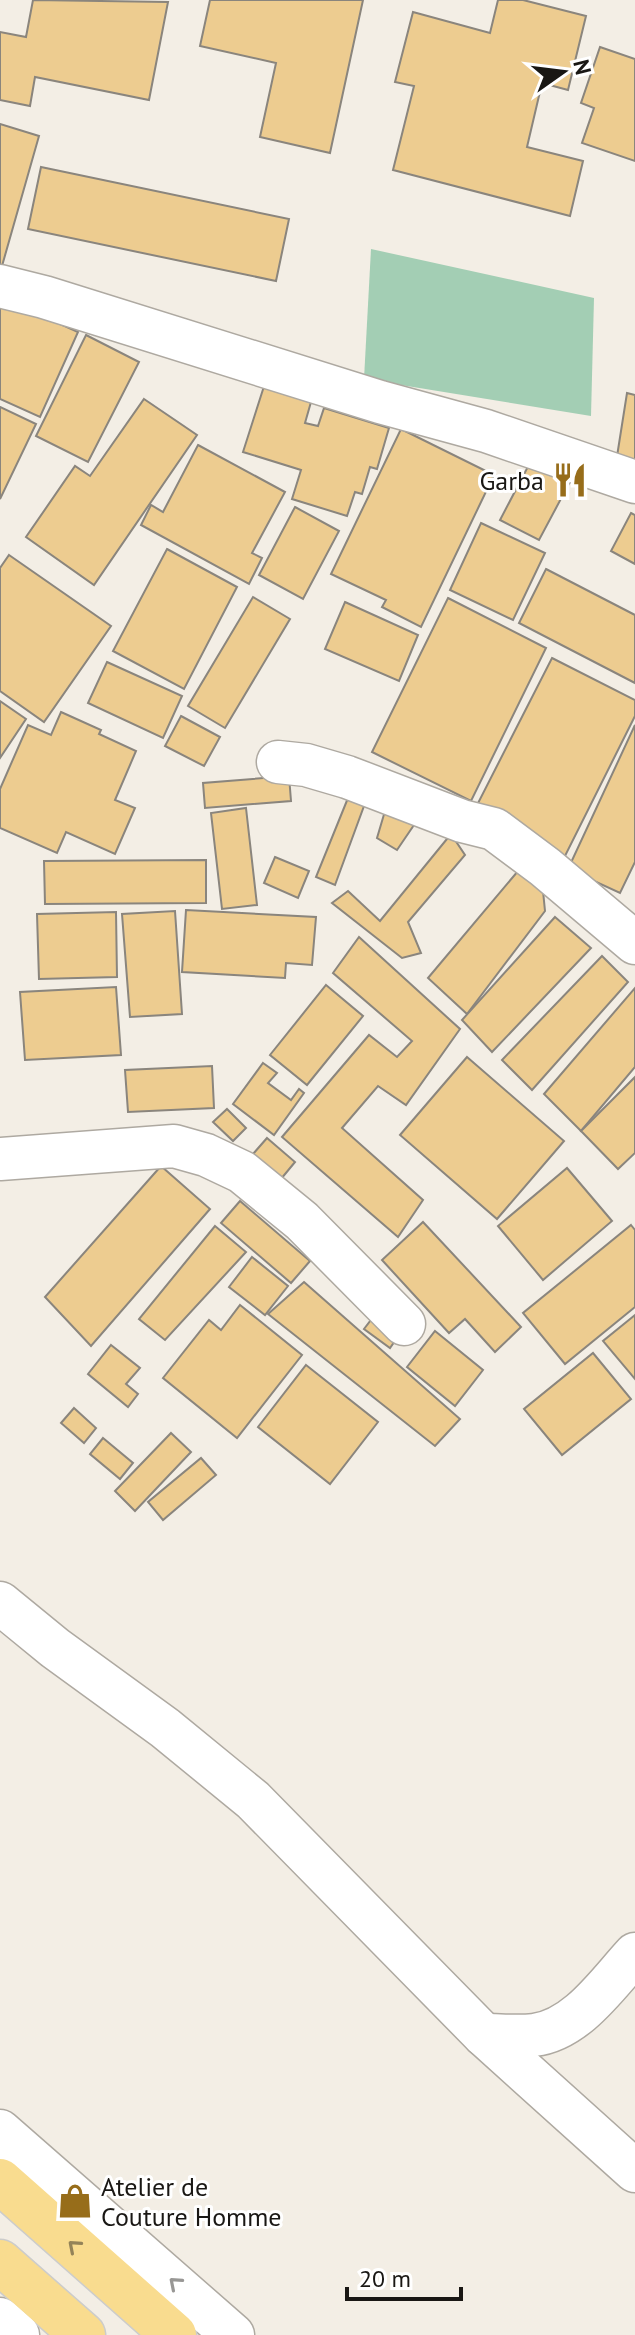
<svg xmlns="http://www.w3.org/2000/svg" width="635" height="2335" font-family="'PT Sans',sans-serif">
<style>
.green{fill:#a3ceb4}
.building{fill:#edcc90;stroke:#8a857d;stroke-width:2}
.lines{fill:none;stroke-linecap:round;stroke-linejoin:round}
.street-casing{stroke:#aea9a1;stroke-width:45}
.primary-casing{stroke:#cccccb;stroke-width:47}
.street{stroke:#fff;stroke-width:42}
.primary{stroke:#f9dc8f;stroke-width:44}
.oneway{stroke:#948358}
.oneway2{stroke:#989795}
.labels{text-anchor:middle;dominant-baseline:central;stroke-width:6;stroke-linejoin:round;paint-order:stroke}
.poi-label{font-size:26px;fill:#191714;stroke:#fff;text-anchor:end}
</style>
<rect width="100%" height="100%" fill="#f3eee5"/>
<polygon class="green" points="371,249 594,298 591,416 364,379"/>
<g class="building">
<polygon points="33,0 168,2 149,100 35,77 30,106 0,100 0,32 26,37"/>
<polygon points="210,0 363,0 330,153 260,137 276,63 200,46"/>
<polygon points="498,0 523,0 586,16 568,90 542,83 527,147 583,161 570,216 393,170 414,86 395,82 413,12 490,33"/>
<polygon points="600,47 635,59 635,161 582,143 594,108 581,103"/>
<polygon points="0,124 39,136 0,273"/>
<polygon points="41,167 289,219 276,281 28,229"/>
<polygon points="0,297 78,332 40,417 0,399"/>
<polygon points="86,335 139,362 88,462 36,436"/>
<polygon points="266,380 313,395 305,423 318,426 324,408 389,428 377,469 370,467 362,494 355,492 347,516 292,499 301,470 243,452"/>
<polygon points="627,393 635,395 635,472 615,469"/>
<polygon points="144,399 197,435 94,585 26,537 75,466 90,476"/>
<polygon points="0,407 36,424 0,499"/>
<polygon points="401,429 494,475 421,627 382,607 386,600 331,574"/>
<polygon points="198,445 285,492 252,553 262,558 249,584 141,525 151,505 163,512"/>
<polygon points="533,457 572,478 539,540 500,520"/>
<polygon points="295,507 339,531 303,599 259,575"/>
<polygon points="631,513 635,515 635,564 611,551"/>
<polygon points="481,523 545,553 513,620 450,590"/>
<polygon points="167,549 237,587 184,689 113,651"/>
<polygon points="9,555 111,626 44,722 0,691 0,568"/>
<polygon points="546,569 635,615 635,683 519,623"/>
<polygon points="253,597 290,619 225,728 188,706"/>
<polygon points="448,598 546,648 471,801 372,752"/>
<polygon points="345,602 418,635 399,681 325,649"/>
<polygon points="552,658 635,700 635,716 564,858 474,811"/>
<polygon points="107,662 182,696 163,738 88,703"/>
<polygon points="0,701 26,719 0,758"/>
<polygon points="61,712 101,730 99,734 136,751 115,800 135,808 115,854 66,832 57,853 0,828 0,789 28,725 51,735"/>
<polygon points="181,716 220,737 204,766 165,746"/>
<polygon points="635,725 635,862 620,893 568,869"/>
<polygon points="289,776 291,801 205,808 203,783"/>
<polygon points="348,798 364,806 335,885 316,877"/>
<polygon points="246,808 257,905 222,909 211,813"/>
<polygon points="385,811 416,822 397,850 377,838"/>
<polygon points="451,834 465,855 408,922 421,953 402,958 332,903 348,891 380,921"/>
<polygon points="275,857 309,871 298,898 264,883"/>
<polygon points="206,860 206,903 45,904 44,861"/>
<polygon points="518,871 541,871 545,911 467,1014 428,978"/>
<polygon points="186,910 316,917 312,965 286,963 285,978 182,972"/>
<polygon points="175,911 182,1014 130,1017 122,914"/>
<polygon points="116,912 117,977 39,979 37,914"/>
<polygon points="555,917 591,948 492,1052 462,1020"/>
<polygon points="359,937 460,1029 406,1105 378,1086 342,1128 423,1200 398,1237 282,1137 369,1035 397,1057 412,1041 333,973"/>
<polygon points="602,956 628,982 532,1090 502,1060"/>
<polygon points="326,985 363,1016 307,1085 270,1055"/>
<polygon points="116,987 121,1055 25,1060 20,992"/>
<polygon points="635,988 635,1067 581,1131 544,1094"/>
<polygon points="467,1057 564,1141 497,1219 400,1135"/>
<polygon points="263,1063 277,1073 268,1083 291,1100 299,1089 304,1093 274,1135 233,1104"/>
<polygon points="212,1066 214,1108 128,1112 125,1070"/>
<polygon points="635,1077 635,1153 618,1169 581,1131"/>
<polygon points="227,1109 246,1128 233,1141 213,1122"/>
<polygon points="267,1138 295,1162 281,1179 253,1154"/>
<polygon points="161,1166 210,1209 91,1346 45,1297"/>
<polygon points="567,1168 612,1221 543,1280 498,1226"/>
<polygon points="240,1201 310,1261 291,1283 221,1223"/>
<polygon points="423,1222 521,1327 495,1352 465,1319 449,1333 382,1260"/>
<polygon points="631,1225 635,1230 635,1307 565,1364 523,1313"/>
<polygon points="215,1226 246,1252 165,1340 139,1319"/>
<polygon points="252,1257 288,1286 265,1315 229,1287"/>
<polygon points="304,1282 460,1419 435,1446 268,1314"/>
<polygon points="240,1305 302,1355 237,1438 163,1378 209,1320 221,1330"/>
<polygon points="635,1315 635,1379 603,1341"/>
<polygon points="374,1316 399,1335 390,1348 364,1329"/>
<polygon points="435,1331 483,1370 455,1406 407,1367"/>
<polygon points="111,1345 140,1368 126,1384 138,1394 128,1407 88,1374"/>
<polygon points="593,1353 631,1399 562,1455 524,1409"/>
<polygon points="306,1365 378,1422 330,1484 258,1427"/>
<polygon points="74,1408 96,1428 84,1443 61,1423"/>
<polygon points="171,1433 191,1452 135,1511 115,1491"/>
<polygon points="103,1438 133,1463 120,1479 90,1454"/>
<polygon points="201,1458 216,1475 163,1520 148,1502"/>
</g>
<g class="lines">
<g class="street-casing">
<g id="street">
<polyline points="0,286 44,297 380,402 486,431 635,482"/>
<polyline points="278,762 306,765 347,777 462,821 494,829 545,867 635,943"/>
<polyline points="0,1159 174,1146 206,1155 242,1172 302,1221 404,1324"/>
<polyline points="0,1603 55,1648 165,1728 253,1800 484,2035 635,2171"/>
<path d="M 484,2035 C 500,2035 518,2037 534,2035 C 577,2030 608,1983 635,1954"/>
<polyline points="0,2131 233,2335"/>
<polyline points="0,2319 18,2335"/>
</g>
</g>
<g class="primary-casing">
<g id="primary">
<polyline points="0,2181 174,2335"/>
<polyline points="0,2262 83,2335"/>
</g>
</g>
<use href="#street" class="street"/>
<use href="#primary" class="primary"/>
</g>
<defs><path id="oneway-chevron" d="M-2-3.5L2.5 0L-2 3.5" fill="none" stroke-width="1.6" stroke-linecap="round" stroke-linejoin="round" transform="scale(2)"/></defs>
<use class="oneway" href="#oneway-chevron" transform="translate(74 2246) rotate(-139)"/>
<use class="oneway2" href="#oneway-chevron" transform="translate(175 2283) rotate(-139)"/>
<defs>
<g id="restaurant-bare" transform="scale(2.76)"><path d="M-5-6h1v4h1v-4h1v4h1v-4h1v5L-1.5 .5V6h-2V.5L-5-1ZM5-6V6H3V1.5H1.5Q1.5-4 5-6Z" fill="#976d1a" stroke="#fff" stroke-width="2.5" paint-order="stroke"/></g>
<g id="shop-bare" transform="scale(2.76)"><path d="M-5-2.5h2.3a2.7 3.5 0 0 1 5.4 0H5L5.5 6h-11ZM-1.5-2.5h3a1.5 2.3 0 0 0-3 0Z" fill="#976d1a" stroke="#fff" stroke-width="2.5" paint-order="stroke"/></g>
</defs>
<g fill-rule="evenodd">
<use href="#restaurant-bare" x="570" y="480"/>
<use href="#shop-bare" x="75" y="2201"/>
</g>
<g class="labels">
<g class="poi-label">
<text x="544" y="480">Garba</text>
<text x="101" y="2186" text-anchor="start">Atelier de<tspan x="101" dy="30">Couture Homme</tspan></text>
</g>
</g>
<g transform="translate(563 72) rotate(76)" stroke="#ffffff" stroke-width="6" paint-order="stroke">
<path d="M0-6L14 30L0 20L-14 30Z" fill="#191714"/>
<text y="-12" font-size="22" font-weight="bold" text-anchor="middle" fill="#191714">N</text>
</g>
<path d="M347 2287v12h114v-12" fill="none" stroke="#191714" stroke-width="4"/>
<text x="359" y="2287" font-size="24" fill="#191714" stroke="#ffffff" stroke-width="6" paint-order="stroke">20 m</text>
</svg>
